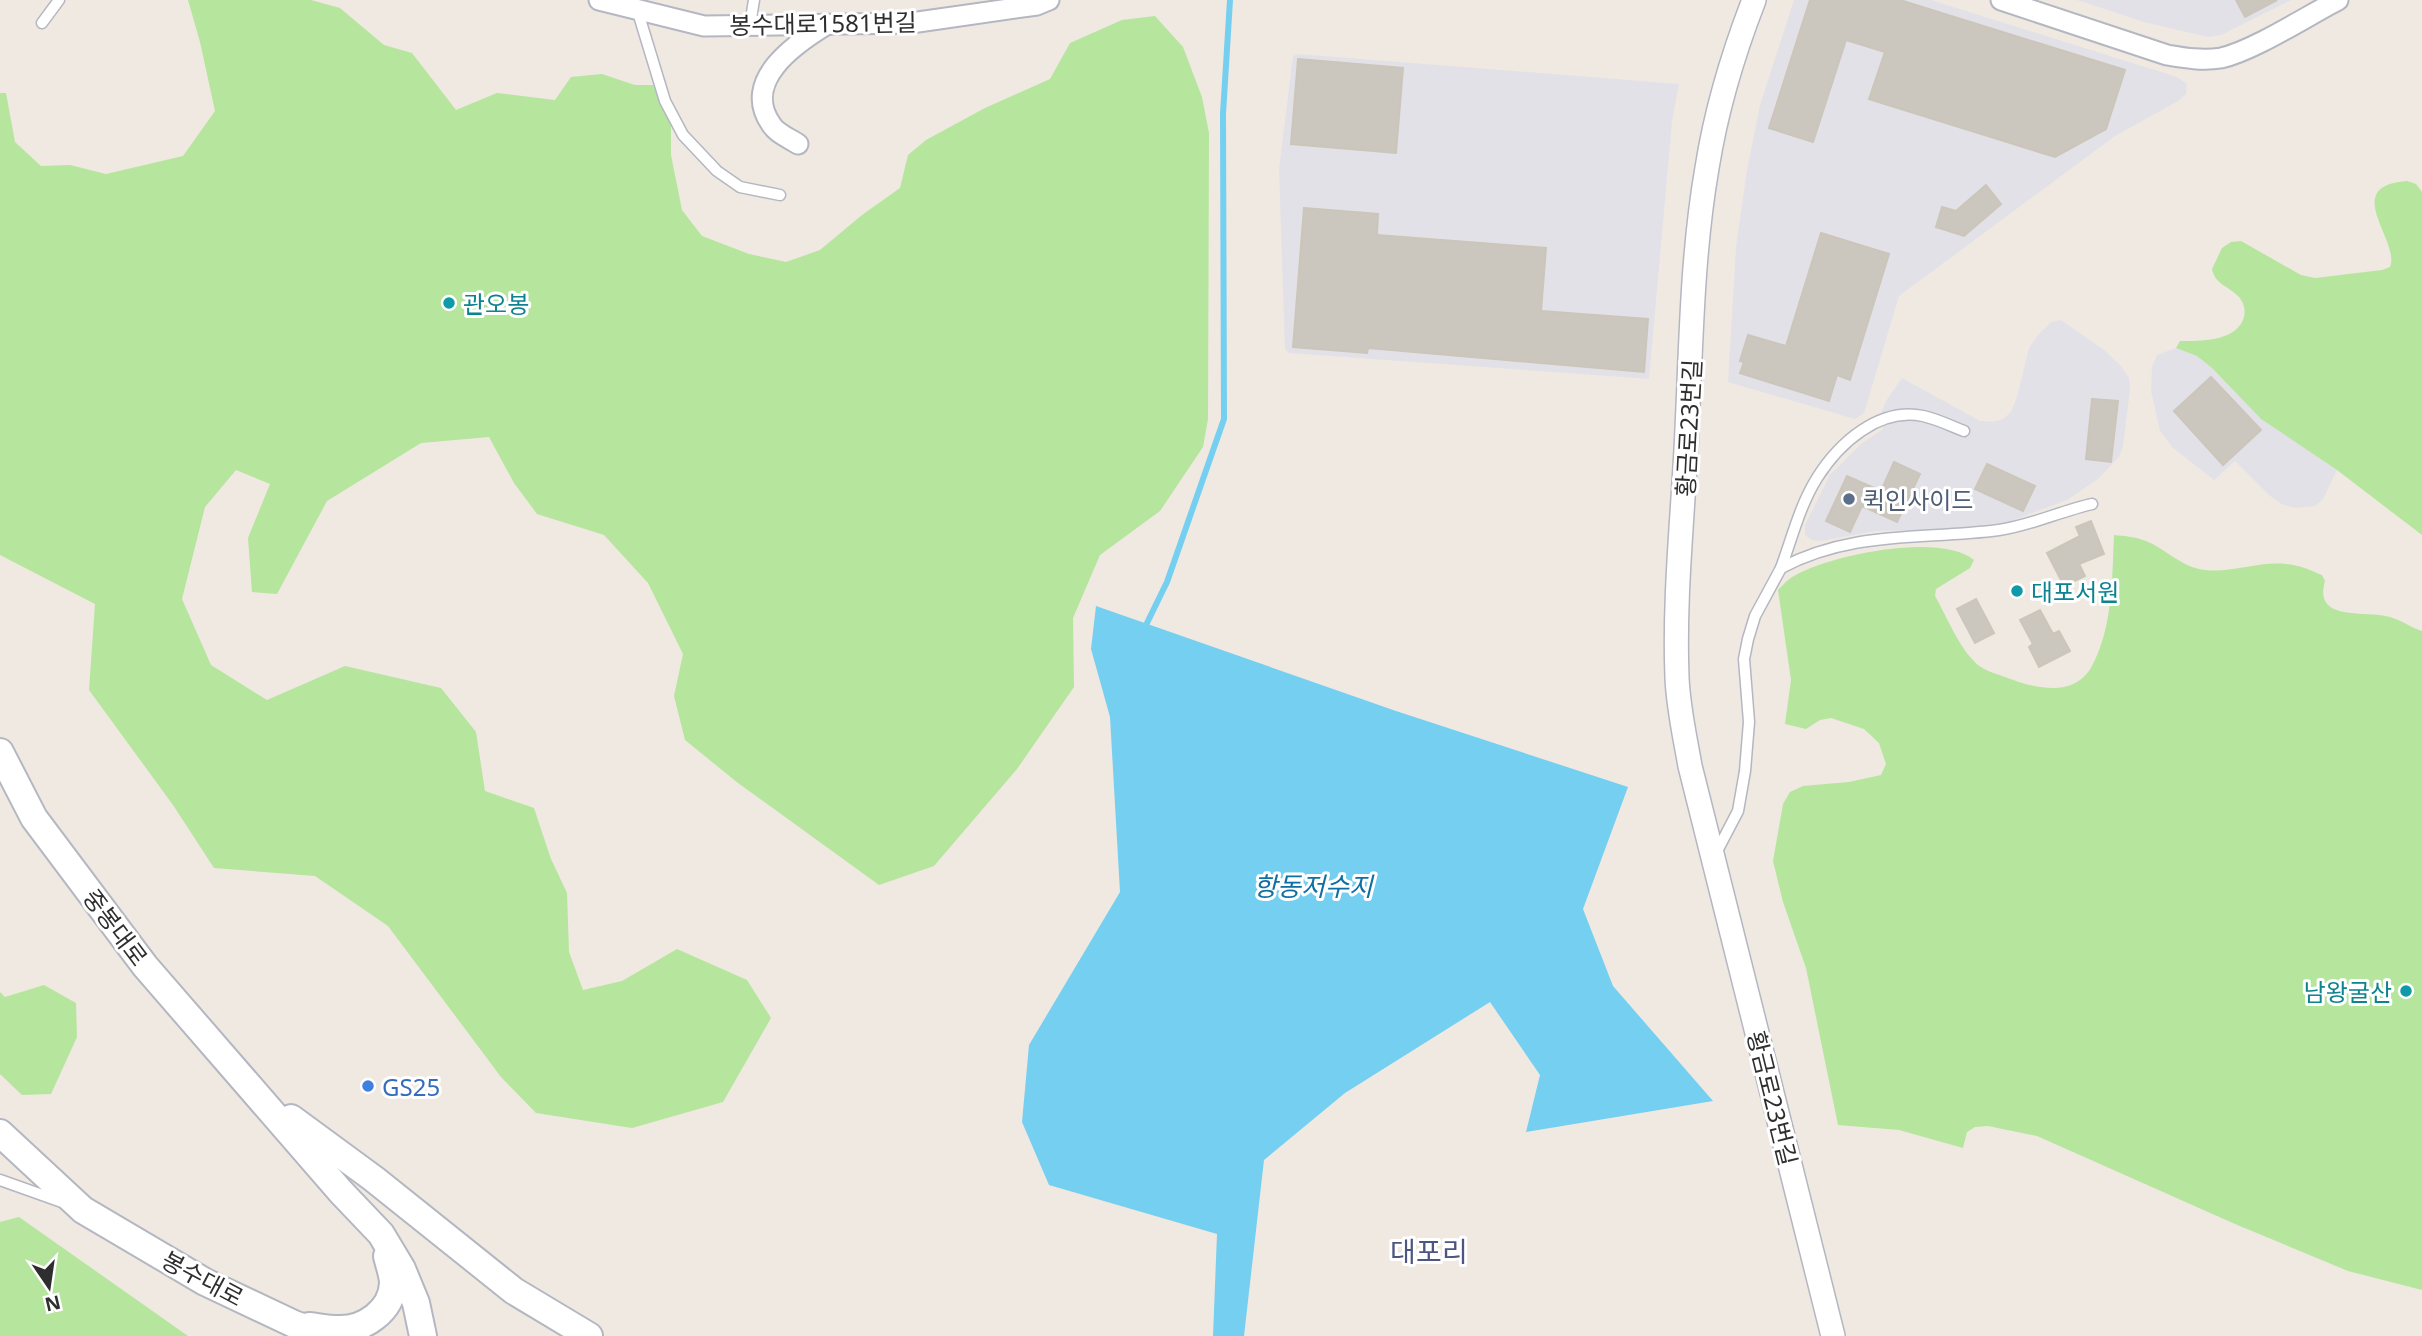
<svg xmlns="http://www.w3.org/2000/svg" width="2422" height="1336" font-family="'Noto Sans','Noto Sans KR',sans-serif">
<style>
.industrial{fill:#e3e1e8}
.green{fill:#b6e59e}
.water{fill:#75cff0}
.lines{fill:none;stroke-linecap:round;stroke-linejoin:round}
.stream{stroke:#75cff0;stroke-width:6}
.building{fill:#cbc7bf;stroke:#cbc5ba;stroke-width:2}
.service-casing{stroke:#b4b7c1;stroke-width:13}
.minor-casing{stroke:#b4b7c1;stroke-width:23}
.tertiary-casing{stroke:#b4b7c1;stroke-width:26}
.secondary-casing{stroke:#b4b7c1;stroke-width:30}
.service{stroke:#fff;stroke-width:10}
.minor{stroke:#fff;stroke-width:19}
.tertiary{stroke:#fff;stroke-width:23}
.secondary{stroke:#fff;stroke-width:26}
.culture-dot{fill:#0f9aa8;stroke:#fff;stroke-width:2.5}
.service-dot{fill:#5c6f8a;stroke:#fff;stroke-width:2.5}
.shop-dot{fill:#3f7fe0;stroke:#fff;stroke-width:2.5}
.labels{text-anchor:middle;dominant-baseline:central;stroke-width:6;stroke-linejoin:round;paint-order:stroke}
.street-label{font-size:24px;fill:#2e2e2e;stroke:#fff}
.culture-label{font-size:24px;fill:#0d838f;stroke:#fff;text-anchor:start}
.service-label{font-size:24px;fill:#4e5e75;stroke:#fff;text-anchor:start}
.shop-label{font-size:24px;fill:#366cbe;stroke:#fff;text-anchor:start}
.water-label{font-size:26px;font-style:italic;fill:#0d6fa3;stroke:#fff}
.quarter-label{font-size:28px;fill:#4d5680;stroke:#fff}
</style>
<rect width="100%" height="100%" fill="#efe9e1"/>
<g class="industrial">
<polygon points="1794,0 1931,0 2177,77 2187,84 2186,94 2178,101 2115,136 1899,296 1864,413 1855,419 1728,382 1736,247 1747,170 1760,105"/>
<polygon points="2077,0 2291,0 2221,35 2208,37 2144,22"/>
<polygon points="1298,54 1679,84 1672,121 1649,379 1289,353 1285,349 1279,169 1293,56"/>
<polygon points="2061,320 2104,350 2121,366 2129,378 2130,389 2123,446 2119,457 2098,479 2067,500 2008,522 1940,530 1875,531 1821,541 1811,540 1805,535 1805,525 1830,475 1862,443 1883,429 1882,411 1886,401 1902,378 1980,421 1993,422 2003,419 2011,412 2017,397 2029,348 2038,335 2051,322"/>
<polygon points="2176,348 2197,356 2212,368 2261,419 2337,470 2323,499 2315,506 2295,508 2281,504 2269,495 2235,461 2214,480 2173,448 2160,431 2151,391 2152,367 2157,355"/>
</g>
<g class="green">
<polygon points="188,0 311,0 340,8 384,45 412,53 456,110 497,93 555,100 571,77 602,74 635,85 665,85 671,108 671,155 682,210 702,236 749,254 786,262 820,250 862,215 900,188 908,155 926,140 985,108 1050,79 1070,43 1122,20 1155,16 1183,47 1202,97 1209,133 1208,419 1203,447 1160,511 1100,555 1073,618 1074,687 1017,769 934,866 879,885 738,783 685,740 674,696 683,654 648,583 604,535 537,514 514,483 489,437 421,443 327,501 277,594 252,592 248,538 270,484 236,470 205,507 182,599 211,665 267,700 345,666 441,688 476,732 485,791 534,808 551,859 567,893 569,952 583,990 622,981 677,949 747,980 771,1018 723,1102 632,1128 536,1113 501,1077 388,926 315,876 214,868 173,805 89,690 95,604 0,555 0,93 6,93 15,142 41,166 70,165 106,174 183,156 215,111 200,42"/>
<path d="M 2407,181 L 2416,184 L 2422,192 L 2422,535 L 2337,470 L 2261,419 L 2212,368 L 2197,356 L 2176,348 L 2180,341 C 2200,341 2237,342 2244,317 C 2246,309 2243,301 2238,296 C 2228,286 2215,284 2212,269 L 2222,248 L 2231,242 L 2241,241 L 2301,275 L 2315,278 L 2382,270 L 2390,267 C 2401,241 2339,186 2407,181 Z"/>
<path d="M 2114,535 C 2125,536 2136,537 2146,541 C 2164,548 2180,565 2199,569 C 2229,575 2256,561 2286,564 C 2299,565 2310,570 2322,575 L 2325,581 C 2313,621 2363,611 2385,616 C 2399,618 2409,627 2422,631 L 2422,1290 L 2348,1271 L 2235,1224 L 2037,1136 L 1988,1126 L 1975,1127 L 1967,1132 L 1963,1148 L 1899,1130 L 1838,1125 L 1806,968 L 1783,902 L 1773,861 L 1783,804 L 1790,792 L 1803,786 L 1849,782 L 1881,775 L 1886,764 L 1879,743 L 1864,729 L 1831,718 L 1820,720 L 1806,729 L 1785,724 L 1791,680 L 1778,590 C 1783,585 1788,579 1794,576 C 1830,555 1940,532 1974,560 L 1970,568 L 1936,589 L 1935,596 C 1946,615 1958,645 1973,660 C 1981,670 1994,673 2005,677 C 2033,688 2074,699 2092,666 C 2113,627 2112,578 2114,535 Z"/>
<polygon points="44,985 76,1003 77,1037 51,1094 22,1095 0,1074 0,992 5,997"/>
<polygon points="19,1217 188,1336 0,1336 0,1222"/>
</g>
<polygon class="water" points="1096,606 1396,711 1628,787 1583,909 1613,986 1713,1101 1526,1132 1540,1075 1490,1002 1345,1093 1264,1160 1244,1336 1213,1336 1217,1234 1049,1185 1022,1122 1029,1045 1120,892 1110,717 1091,649"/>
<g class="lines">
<polyline class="stream" points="1147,623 1167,582 1224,419 1223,114 1230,0"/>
</g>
<g class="building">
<polygon points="1810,0 1900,0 2125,70 2106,129 2055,157 1869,99 1885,52 1846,40 1813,142 1769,128"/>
<polygon points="2236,0 2277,0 2245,17"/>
<polygon points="1298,59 1403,68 1396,153 1291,144"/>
<polygon points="1986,185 2001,204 1964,236 1936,227 1942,207 1956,211"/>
<polygon points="1304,208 1378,214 1377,235 1546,248 1541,311 1648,319 1644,372 1368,348 1367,353 1293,347"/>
<polygon points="1821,233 1889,254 1850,380 1837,375 1829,401 1740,373 1744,362 1740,361 1748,335 1786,346"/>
<polygon points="2211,377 2261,430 2223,465 2174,411"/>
<polygon points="2092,399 2118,401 2111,462 2086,459"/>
<polygon points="1894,462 1920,474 1897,522 1862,506 1850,532 1826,521 1847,476 1881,491"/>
<polygon points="1987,464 2035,486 2023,511 1975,489"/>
<polygon points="2091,521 2104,554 2079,564 2085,576 2064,586 2047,553 2080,536 2076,527"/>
<polygon points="1976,599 1994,633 1975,643 1957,609"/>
<polygon points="2040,610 2053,634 2059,631 2070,651 2039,667 2029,647 2033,644 2020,620"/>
</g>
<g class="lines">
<g class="service-casing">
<g id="service">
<polyline points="637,9 665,101 683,135 717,171 740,187 780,195"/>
<polyline points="42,23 59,0"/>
<polyline points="750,25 754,0"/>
<path d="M 1964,431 C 1951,426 1937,419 1923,416 C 1879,407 1839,443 1817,478 C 1800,505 1792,538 1781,568 C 1853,530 1922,540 1999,530 C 2029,526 2061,511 2092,504"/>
<polyline points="1715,855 1738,811 1745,771 1749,722 1744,659 1748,639 1755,616 1781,568"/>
<polyline points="0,1180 62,1202"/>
</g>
</g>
<g class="minor-casing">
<g id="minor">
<polyline points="599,0 704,26 911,23 1037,5 1049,0"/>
<path d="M 2001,0 L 2167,55 C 2185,58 2203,61 2221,58 C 2253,51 2307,16 2338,0"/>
<path d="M 798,144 C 789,138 776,133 771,124 C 741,81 795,44 826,25"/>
</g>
</g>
<g class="tertiary-casing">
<path id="tertiary" d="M 1754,0 C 1733,54 1716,111 1707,168 C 1691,260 1691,356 1686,449 C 1682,525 1674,601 1677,677 C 1678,707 1685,737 1690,766 L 1833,1336"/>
</g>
<g class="secondary-casing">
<g id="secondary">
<polyline points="0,752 34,818 145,966 341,1192 381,1234 402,1269 416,1303 423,1336"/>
<polyline points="291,1118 374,1179 514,1291 589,1336"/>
<polyline points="0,1133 83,1210 205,1282 294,1324 327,1336"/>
<path d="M 309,1326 C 319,1327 328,1329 338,1329 C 364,1330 392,1311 393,1283 C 393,1275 389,1265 387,1256"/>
</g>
</g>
<use href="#service" class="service"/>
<use href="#minor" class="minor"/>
<use href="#tertiary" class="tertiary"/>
<use href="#secondary" class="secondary"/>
</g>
<g class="culture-dot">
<circle cx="449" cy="303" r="7"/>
<circle cx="2017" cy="591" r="7"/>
<circle cx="2406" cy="991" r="7"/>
</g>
<circle class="service-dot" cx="1849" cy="499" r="7"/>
<circle class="shop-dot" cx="368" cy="1086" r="7"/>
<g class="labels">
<g class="street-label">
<text transform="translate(823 23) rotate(-1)">봉수대로1581번길</text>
<text transform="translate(1688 428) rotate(-87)">황금로23번길</text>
<text transform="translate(116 927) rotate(53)">중봉대로</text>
<text transform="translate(1773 1098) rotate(76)">황금로23번길</text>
<text transform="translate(203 1278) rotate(28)">봉수대로</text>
</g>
<g class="culture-label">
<text x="463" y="303">관오봉</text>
<text x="2031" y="591">대포서원</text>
<text x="2392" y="991" text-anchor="end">남왕굴산</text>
</g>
<g class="service-label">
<text x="1863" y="499">퀵인사이드</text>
</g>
<g class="shop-label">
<text x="382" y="1086">GS25</text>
</g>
<g class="water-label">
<text x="1313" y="886">항동저수지</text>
</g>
<g class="quarter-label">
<text x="1429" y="1251">대포리</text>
</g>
</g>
<g transform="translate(49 1287) rotate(167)" stroke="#ffffff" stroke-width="5" paint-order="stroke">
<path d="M0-5L12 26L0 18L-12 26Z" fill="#2e2e2e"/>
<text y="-10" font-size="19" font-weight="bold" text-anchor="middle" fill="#2e2e2e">N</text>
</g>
</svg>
